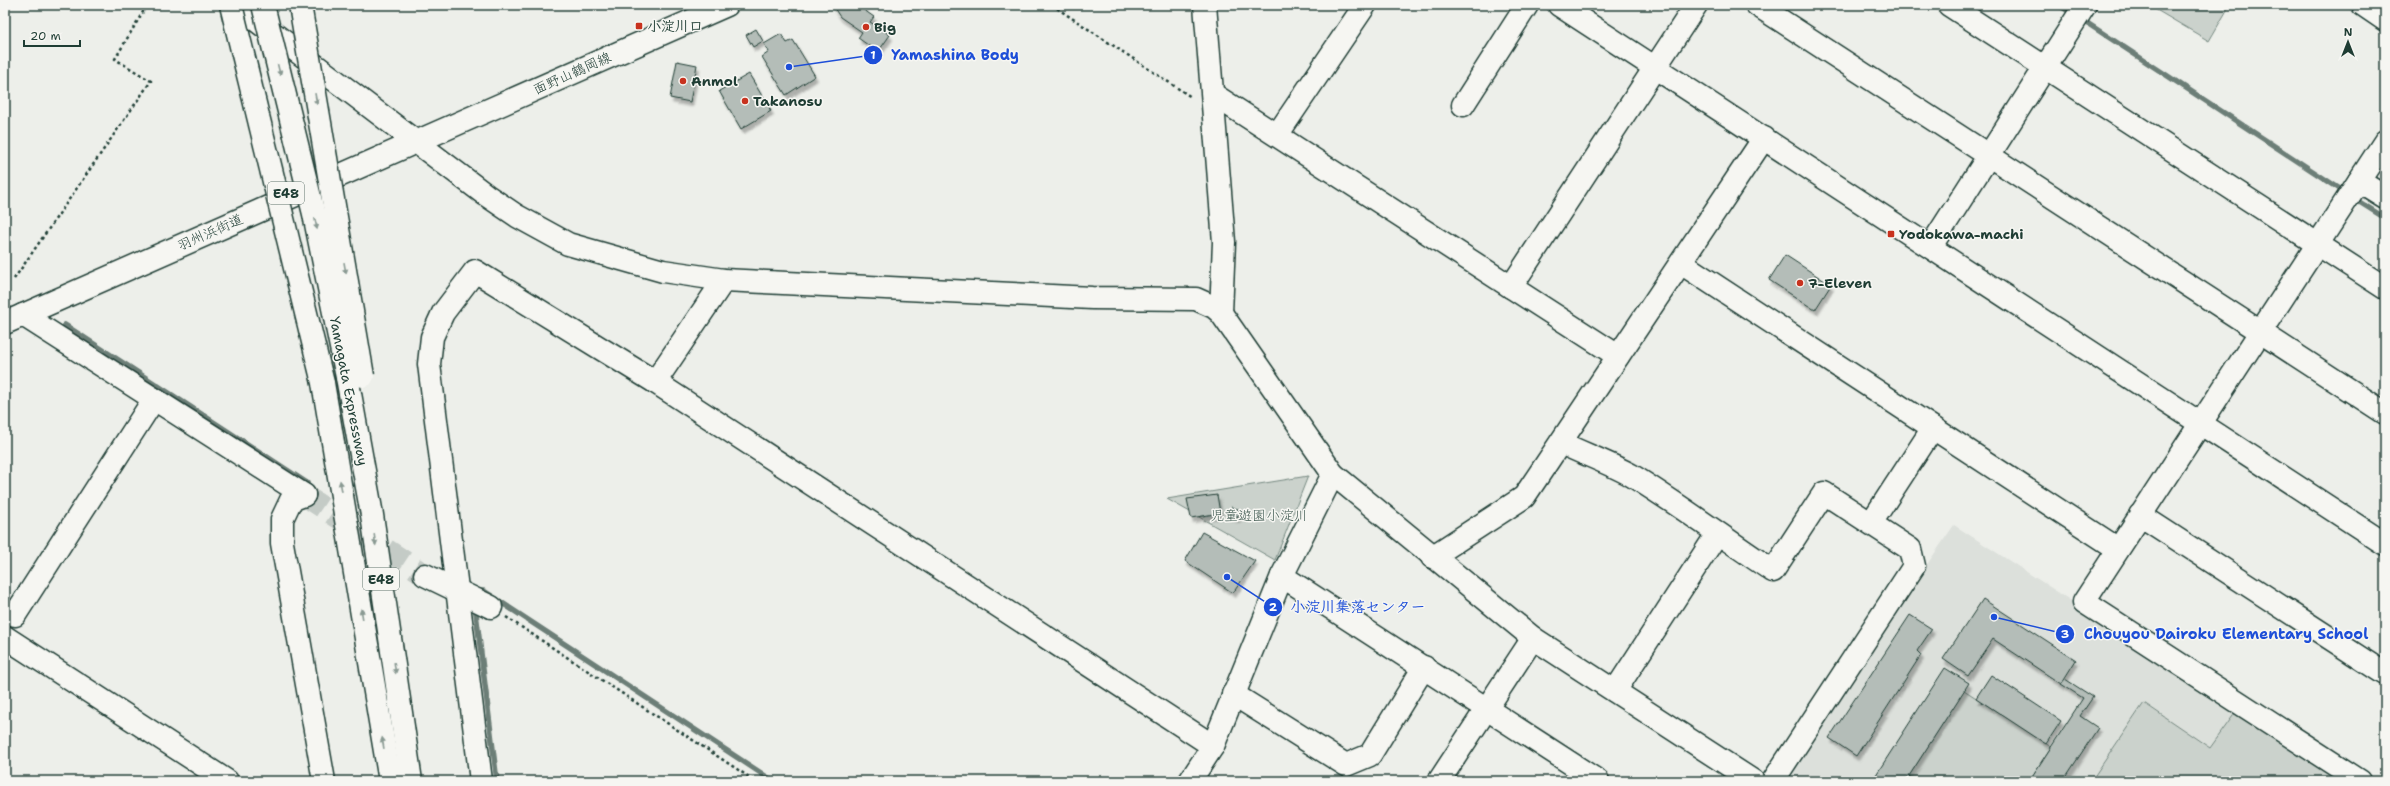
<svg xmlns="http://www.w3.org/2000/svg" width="2390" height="786" font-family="'Shantell Sans','Klee One',sans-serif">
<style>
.built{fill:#dce0db}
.green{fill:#cbd2cc;stroke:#758880}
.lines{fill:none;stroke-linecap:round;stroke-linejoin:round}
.stream{stroke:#6c7e77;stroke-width:5.5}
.building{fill:#b4bdb8;stroke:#1f3d34;filter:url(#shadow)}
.minor-tunnel{stroke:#c4cbc6;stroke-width:22;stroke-dasharray:22 11;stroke-linecap:butt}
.minor-casing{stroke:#1f3d34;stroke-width:25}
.tertiary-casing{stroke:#1f3d34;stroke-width:25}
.secondary-casing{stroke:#1f3d34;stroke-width:25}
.motorway-casing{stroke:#1f3d34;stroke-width:25}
.path{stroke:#1f3d34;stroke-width:2.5;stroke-dasharray:3 3;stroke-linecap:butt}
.minor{stroke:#f6f6f2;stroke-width:22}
.tertiary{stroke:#f6f6f2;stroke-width:22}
.secondary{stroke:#f6f6f2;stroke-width:22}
.motorway{stroke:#f6f6f2;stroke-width:22}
.motorway-bridge-casing{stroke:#1f3d34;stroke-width:25;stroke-linecap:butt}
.motorway-bridge{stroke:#f6f6f2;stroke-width:22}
.oneway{fill:#8a9a93}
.poi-dot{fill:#c8321e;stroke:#f6f6f2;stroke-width:1.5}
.labels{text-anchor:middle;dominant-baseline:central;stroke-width:3;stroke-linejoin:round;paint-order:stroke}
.shield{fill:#f6f6f2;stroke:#60746d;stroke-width:1}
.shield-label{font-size:13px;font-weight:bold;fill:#1f3d34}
.poi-label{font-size:14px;font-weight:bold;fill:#1f3d34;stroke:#f6f6f2;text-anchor:start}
.street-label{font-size:14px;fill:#1f3d34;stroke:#f6f6f2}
.park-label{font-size:14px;fill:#415b52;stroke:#f6f6f2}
.leader{fill:none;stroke:#1d4ed8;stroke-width:1.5}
.callout-dot{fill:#1d4ed8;stroke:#f6f6f2;stroke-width:1.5}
.mark-label{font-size:12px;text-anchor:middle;font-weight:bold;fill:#fff}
.callout-label{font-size:15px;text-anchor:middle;font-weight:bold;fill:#1d4ed8;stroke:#f6f6f2;stroke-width:3;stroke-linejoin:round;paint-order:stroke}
</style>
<defs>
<filter id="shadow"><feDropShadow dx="2.5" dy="4.5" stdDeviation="1" flood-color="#0004"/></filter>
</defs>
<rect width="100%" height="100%" fill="#edefea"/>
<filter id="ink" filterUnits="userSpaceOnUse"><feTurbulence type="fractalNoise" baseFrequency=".025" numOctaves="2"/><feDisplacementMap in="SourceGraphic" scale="8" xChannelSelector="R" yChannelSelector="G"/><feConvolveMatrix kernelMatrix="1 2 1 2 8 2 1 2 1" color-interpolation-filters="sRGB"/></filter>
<g filter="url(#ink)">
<polygon class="built" points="1954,525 2238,709 2343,781 1788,781 1782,777"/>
<g class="green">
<polygon points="2148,5 2230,5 2209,41"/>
<polygon points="1308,476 1275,560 1167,499"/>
<polygon points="1964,690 2051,747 2029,781 1916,781 1909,776"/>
<polygon points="2144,703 2210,748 2238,709 2343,781 2091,781"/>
</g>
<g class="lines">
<g class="stream">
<polyline points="2059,5 2073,14"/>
<polyline points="2081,19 2346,193"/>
<polyline points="2353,198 2385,218"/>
<polyline points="65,325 307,483"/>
<polyline points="476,591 484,591 773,781"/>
<polyline points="475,605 497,781"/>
</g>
</g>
<g class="building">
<polygon points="832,5 865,5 864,10 874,17 870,22 890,35 878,52 858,38 862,32 840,17"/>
<polygon points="756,29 763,41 753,47 746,35"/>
<polygon points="781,34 787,43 793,40 815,76 786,95 762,57 769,52 764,44"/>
<polygon points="677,61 697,65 690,102 670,98"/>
<polygon points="749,74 771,111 741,129 719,91"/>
<polygon points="1785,255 1831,285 1815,310 1769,280"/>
<polygon points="1217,495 1220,513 1191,518 1187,499"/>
<polygon points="1231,507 1241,510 1237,518 1228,515"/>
<polygon points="1202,532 1255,561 1233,593 1185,561"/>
<polygon points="1983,599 2076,660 2061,684 1993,639 1968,676 1943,659"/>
<polygon points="1910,615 1932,629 1917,651 1921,655 1856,756 1829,738"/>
<polygon points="1945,668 1969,683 1909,776 1905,781 1872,781"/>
<polygon points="1991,675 2061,721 2046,744 1976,698"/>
<polygon points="2065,679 2093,697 2080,716 2098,728 2063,781 2029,781 2083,698 2061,684"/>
<polygon points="1909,776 1916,781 1905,781"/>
</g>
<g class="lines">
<polyline class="minor-tunnel" points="304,495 425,575"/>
<g class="minor-casing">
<g id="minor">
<polyline points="1205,5 1224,242 1221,313"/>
<polyline points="1757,5 2385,413"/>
<polyline points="1949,5 2385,288"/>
<polyline points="2363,5 2385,20"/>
<polyline points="1214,95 1618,356"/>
<polyline points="1463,105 1527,5"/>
<polyline points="1277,135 1365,5"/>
<polyline points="2359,181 2385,197"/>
<polyline points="1931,246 2085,5"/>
<polyline points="1681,263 2118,549"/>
<polyline points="1511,287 1696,5"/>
<polyline points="23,315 304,495"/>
<polyline points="655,382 1213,746"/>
<path d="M 1561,443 C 1584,454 1609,463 1631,475 C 1680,505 1725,539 1773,571 L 1824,493 L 1910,549 L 1914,566 L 1773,781"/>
<polyline points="304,495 291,500 282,519 282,543 324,781"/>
<polyline points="2140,515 2385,674"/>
<polyline points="1871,523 1933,428"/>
<polyline points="1432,557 1524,497 1764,138"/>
<polyline points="425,575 491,607"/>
<polyline points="1282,576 1598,781"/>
<polyline points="15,615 154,399"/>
<polyline points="5,637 227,781"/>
<polyline points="1615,691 1717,534"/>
<polyline points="1233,694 1346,765 1370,755 1424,667"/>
<polyline points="481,781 429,364 432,337 443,313 475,271 655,382 724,280"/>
<polyline points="1190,781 1213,746 1282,576 1333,474"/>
<polyline points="1439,781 1533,638"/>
<polyline points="2360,781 2084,602 2385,141"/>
</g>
</g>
<g class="tertiary-casing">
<g id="tertiary">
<polyline points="236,5 486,195 517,216 568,244 663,271 724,280 1092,298 1196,299 1214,307 1221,313 1333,474 1533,638 1753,781"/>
<polyline points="1559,5 2385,544"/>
</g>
</g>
<g class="secondary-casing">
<polyline id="secondary" points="5,323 727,5"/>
</g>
<g class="motorway-casing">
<g id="motorway">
<polyline points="347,377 372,515 411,781"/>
<polyline points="323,383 390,781"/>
</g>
</g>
<g class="path">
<polyline points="1052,5 1191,97"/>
<polyline points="14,279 151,81 115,59 147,5"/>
<polyline points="506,617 755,781"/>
</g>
<use href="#minor" class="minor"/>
<use href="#tertiary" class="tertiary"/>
<use href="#secondary" class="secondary"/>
<use href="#motorway" class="motorway"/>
<g class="motorway-bridge-casing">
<g id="motorway-bridge">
<polyline points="231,5 323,383"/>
<polyline points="263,5 314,214 347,377"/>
<polyline points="300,5 363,376"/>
</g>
</g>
<use href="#motorway-bridge" class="motorway-bridge"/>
</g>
<defs><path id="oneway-solid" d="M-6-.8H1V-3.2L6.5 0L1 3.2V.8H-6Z"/></defs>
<g class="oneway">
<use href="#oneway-solid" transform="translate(279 70) rotate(76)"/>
<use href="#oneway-solid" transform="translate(316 99) rotate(80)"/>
<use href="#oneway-solid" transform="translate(316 224) rotate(78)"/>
<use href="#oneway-solid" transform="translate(345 268) rotate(80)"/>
<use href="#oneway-solid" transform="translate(341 486) rotate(-100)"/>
<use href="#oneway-solid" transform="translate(375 540) rotate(82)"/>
<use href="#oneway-solid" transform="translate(362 614) rotate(-99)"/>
<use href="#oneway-solid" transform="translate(395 668) rotate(82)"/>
<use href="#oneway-solid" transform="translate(383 743) rotate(-99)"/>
</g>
</g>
<g class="poi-dot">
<rect x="635" y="22" width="8" height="8" rx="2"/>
<circle cx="866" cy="27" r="4"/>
<circle cx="683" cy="81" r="4"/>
<circle cx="745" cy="101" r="4"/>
<rect x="1887" y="230" width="8" height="8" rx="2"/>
<circle cx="1800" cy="283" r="4"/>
</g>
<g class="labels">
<g class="shield">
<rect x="268" y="182" width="36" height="22" rx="3"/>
<rect x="363" y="568" width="36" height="22" rx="3"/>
</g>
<g class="shield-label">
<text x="286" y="193">E48</text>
<text x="381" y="579">E48</text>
</g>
<g class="poi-label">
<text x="647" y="26">小淀川口</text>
<text x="874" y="27">Big</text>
<text x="691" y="81">Anmol</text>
<text x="753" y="101">Takanosu</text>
<text x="1899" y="234">Yodokawa-machi</text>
<text x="1808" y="283">7-Eleven</text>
</g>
<g class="street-label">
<text transform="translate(572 73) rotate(-24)">面野山鶴岡線</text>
<text transform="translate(210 232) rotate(-24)">羽州浜街道</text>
<text transform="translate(349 391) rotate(79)">Yamagata Expressway</text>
</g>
<g class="park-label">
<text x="1259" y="515">児童遊園小淀川</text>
</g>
</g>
<path class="leader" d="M789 67L873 55M1227 577L1273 607M1994 617L2065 634"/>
<g class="callout-dot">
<circle cx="789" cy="67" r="4"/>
<circle cx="1227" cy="577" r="4"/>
<circle cx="1994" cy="617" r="4"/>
<circle cx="873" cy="55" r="10"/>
<circle cx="1273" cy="607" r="10"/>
<circle cx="2065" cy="634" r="10"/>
</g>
<g class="mark-label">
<text x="873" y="59">1</text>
<text x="1273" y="611">2</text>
<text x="2065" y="638">3</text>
</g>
<g class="callout-label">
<text x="955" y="60">Yamashina Body</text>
<text x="1358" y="612">小淀川集落センター</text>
<text x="2226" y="639">Chouyou Dairoku Elementary School</text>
</g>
<rect width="2390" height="786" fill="none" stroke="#f6f6f2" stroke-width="20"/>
<rect x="10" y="10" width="2370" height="766" fill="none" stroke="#1f3d34" stroke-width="1.5" filter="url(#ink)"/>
<g transform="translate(2348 42)" stroke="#f6f6f2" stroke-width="3" paint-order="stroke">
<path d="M0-3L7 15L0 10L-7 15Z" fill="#1f3d34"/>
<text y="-6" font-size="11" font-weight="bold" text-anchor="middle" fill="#1f3d34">N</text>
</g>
<path d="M24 40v6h56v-6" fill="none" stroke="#1f3d34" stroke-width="2"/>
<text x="30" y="40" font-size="12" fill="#1f3d34" stroke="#f6f6f2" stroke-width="3" paint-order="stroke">20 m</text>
</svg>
